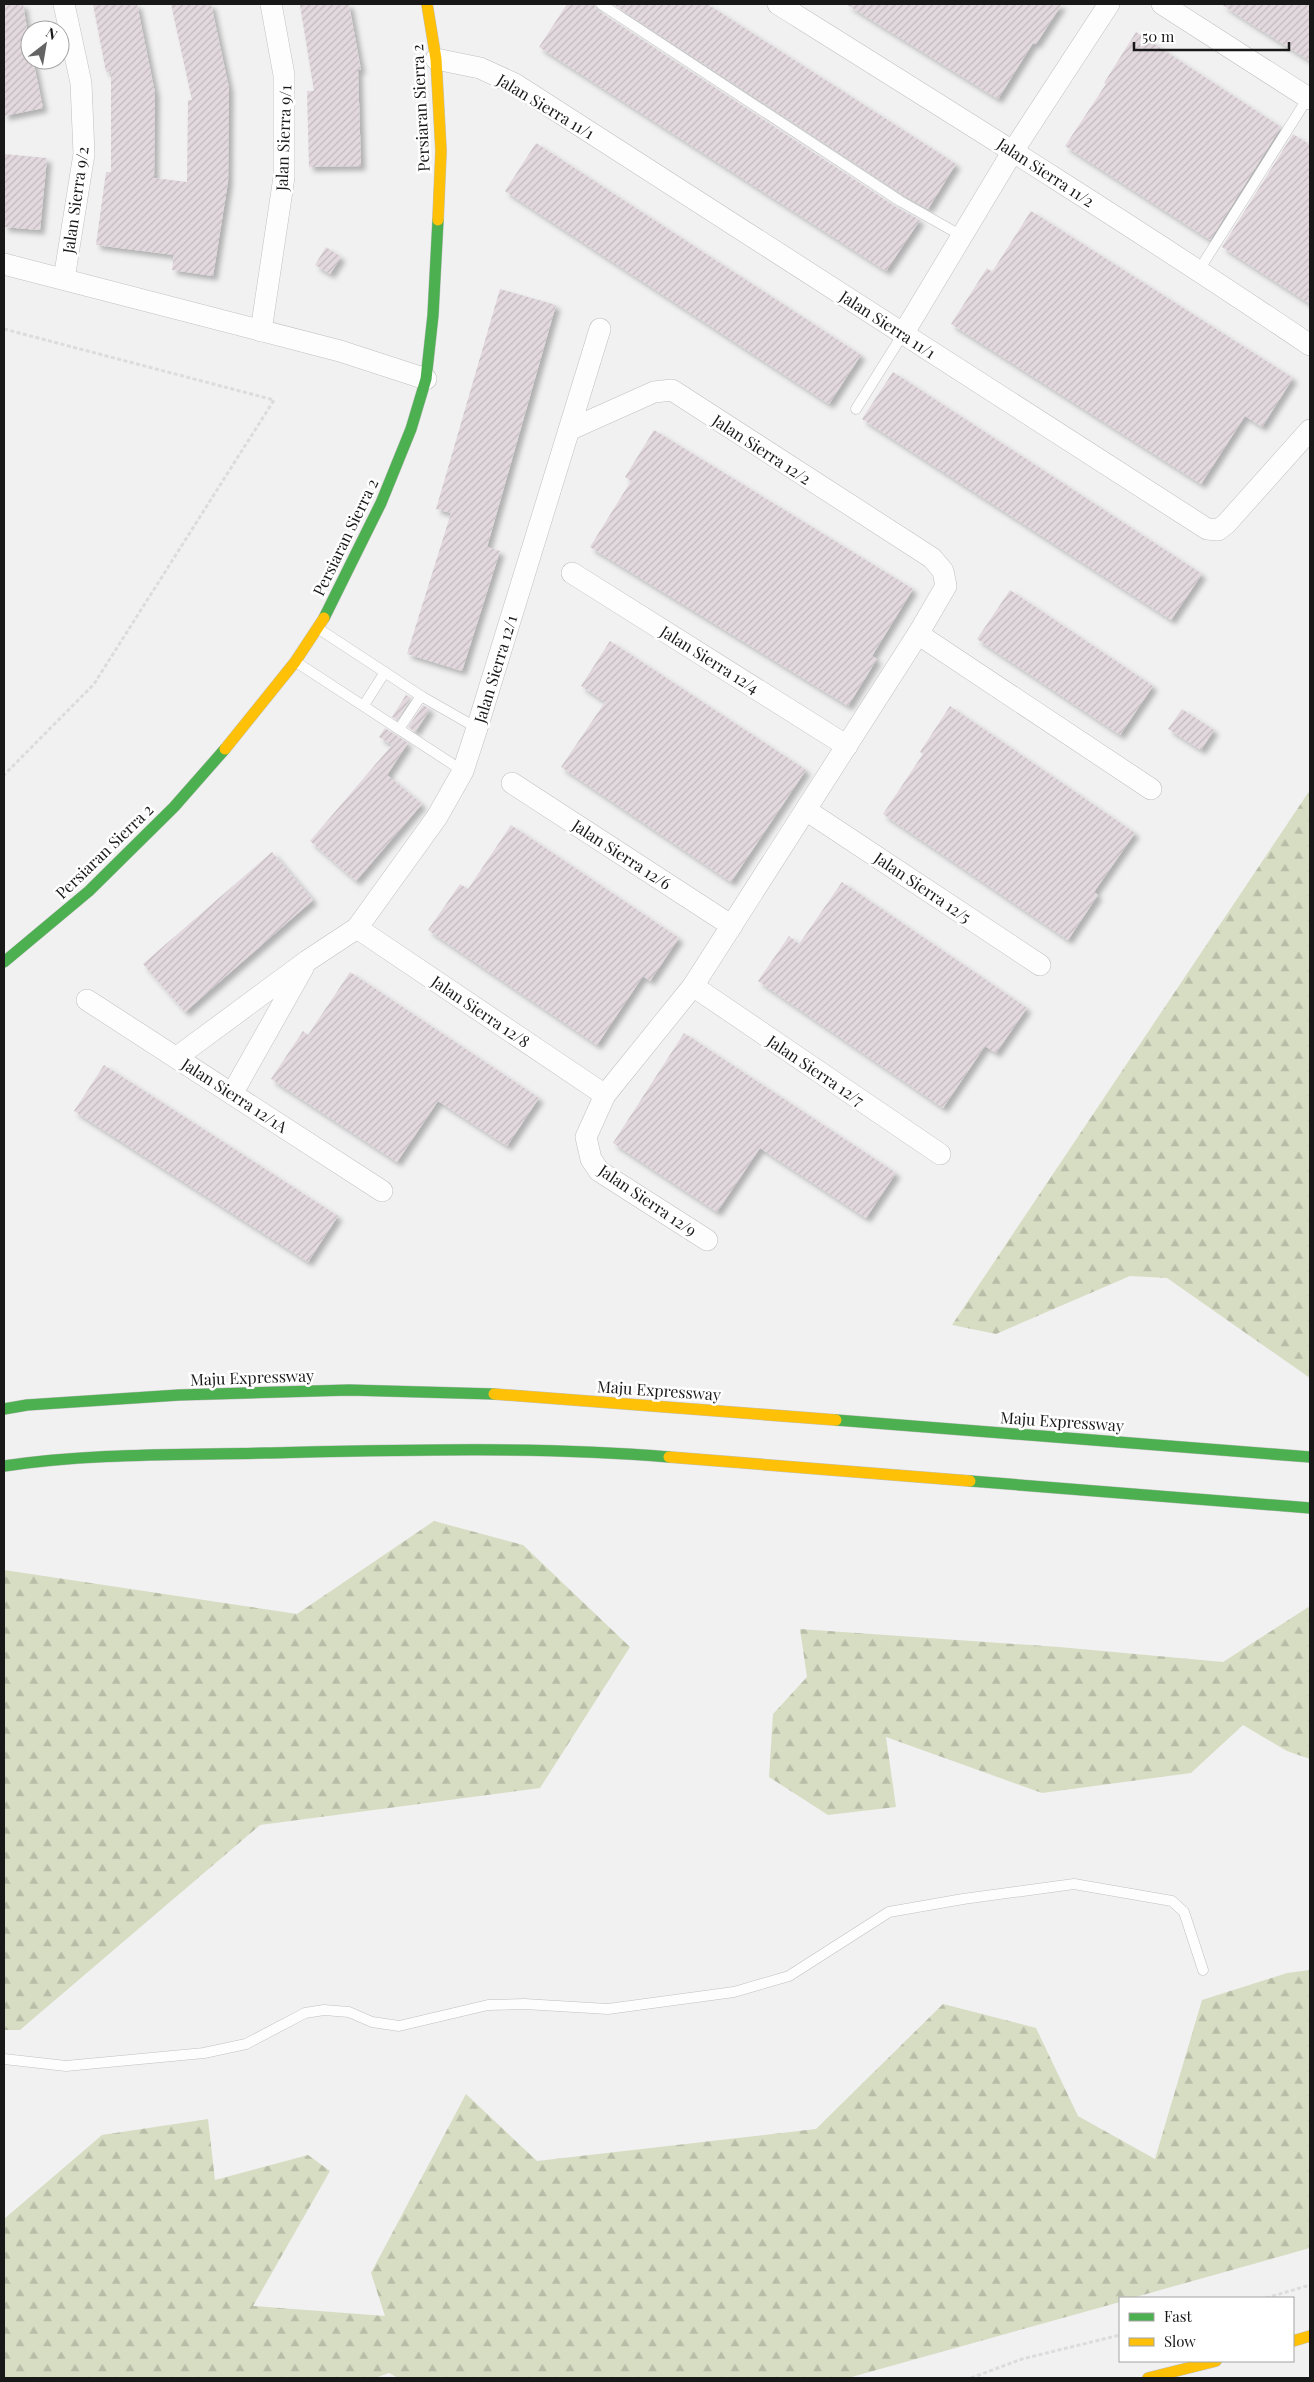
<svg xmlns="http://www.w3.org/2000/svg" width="1314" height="2382" font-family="'Playfair Display',serif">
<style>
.forest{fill:url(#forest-firs)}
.building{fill:url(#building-hatch);filter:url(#shadow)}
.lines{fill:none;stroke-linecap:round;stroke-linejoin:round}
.lane-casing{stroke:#c0c0c0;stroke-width:11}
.street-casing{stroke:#c0c0c0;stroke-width:22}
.fast-casing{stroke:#c0c0c0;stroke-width:12}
.slow-casing{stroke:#c0c0c0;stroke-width:12}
.path{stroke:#dcdcdd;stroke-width:3;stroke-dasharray:4 2.5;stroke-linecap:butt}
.lane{stroke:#fdfdfd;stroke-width:10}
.street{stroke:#fdfdfd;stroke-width:21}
.fast{stroke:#4caf50;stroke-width:11}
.slow{stroke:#ffc107;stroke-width:11}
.labels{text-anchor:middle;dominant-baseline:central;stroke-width:5;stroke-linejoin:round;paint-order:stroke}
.street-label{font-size:16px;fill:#181819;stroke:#fff}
</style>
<defs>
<pattern id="forest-firs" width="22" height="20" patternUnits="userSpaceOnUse" patternTransform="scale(1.25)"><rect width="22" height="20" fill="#d7ddc3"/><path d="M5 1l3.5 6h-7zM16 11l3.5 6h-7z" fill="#b8bda7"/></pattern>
<pattern id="building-hatch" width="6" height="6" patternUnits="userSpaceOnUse" patternTransform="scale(1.25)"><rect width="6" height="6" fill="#e2d8de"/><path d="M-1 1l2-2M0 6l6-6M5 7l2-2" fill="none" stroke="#c1b9be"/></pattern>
<filter id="shadow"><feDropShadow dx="4.5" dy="4.5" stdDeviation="2.5" flood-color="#0004"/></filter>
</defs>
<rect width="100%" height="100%" fill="#f1f1f1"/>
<g class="forest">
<polygon points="1310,790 1310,1378 1167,1278 1130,1276 996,1334 952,1325"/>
<polygon points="434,1521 523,1545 630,1647 540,1788 260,1825 20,2030 4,2030 4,1570 297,1614"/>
<polygon points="1310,1606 1310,1759 1287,1751 1243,1725 1191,1773 1042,1793 886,1737 896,1807 828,1815 769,1777 773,1714 807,1677 800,1629 1059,1647 1223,1662"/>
<polygon points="1310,1970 1310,2248 1132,2298 1120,2298 1120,2302 848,2378 398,2378 389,2373 375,2378 4,2378 4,2219 102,2135 208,2119 215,2180 308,2155 330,2171 253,2306 385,2316 371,2273 466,2094 537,2161 816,2129 943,2004 1036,2028 1078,2116 1155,2159 1202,2000 1287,1973"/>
</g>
<g class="building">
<polygon points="4,4 23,4 30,47 30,60 33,60 43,108 4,116"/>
<polygon points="93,4 137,4 155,93 154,178 187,182 188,100 192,100 171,4 211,4 229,88 228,182 213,276 172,270 174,255 96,245 106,172 111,172 111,71 106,72"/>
<polygon points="310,4 349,4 361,70 358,70 361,166 309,167 307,91 314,91 300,5"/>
<polygon points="567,4 594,4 597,10 896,207 920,220 886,271 539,47"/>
<polygon points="613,4 707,4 956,164 928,209 904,195"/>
<polygon points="846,4 1062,4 1036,44 1033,43 998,99"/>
<polygon points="1221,4 1310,4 1310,61 1253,25"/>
<polygon points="1136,32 1281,127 1210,240 1065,146 1106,84 1104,83"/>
<polygon points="1293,134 1310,145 1310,304 1222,247"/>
<polygon points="536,143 861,355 829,404 505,191"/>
<polygon points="4,154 47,158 40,230 4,227"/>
<polygon points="1031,211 1293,378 1262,427 1245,416 1201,484 951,324 987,268 992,272"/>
<polygon points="326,247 341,257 330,274 315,265"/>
<polygon points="500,289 556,305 487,547 500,551 462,671 407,654 451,513 436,509"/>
<polygon points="893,372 1202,574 1171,620 862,419"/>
<polygon points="654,430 913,589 872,656 877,659 848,706 590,547 631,481 625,477"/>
<polygon points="1010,590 1153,686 1120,735 977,639"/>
<polygon points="610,641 806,770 731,882 561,767 605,702 581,686"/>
<polygon points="406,695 411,698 397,720 392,717"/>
<polygon points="423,705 430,709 415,732 408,727"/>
<polygon points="950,706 1135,833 1094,892 1098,895 1068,940 883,814 923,754 920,752"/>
<polygon points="1182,709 1214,730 1201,750 1168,729"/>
<polygon points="385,728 408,743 387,775 422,804 356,881 310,841 392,745 379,737"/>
<polygon points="511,825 679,938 650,981 643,976 597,1045 428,930 460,884 468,889"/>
<polygon points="272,852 313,900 185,1012 143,964"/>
<polygon points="842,882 1027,1008 996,1053 985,1046 943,1108 758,981 789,936 799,944"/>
<polygon points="350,972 539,1098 507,1146 438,1101 397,1162 271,1079 303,1031 308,1035"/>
<polygon points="684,1033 896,1173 866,1218 760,1148 717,1212 613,1143"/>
<polygon points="104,1065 338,1216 308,1262 74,1111"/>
</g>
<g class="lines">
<g class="lane-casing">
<g id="lane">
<polyline points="601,4 900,201 962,236"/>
<polyline points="1199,270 1309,96"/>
<polyline points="856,409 903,334"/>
<polyline points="319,629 421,696 477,728"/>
<polyline points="296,662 463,771"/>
<polyline points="364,705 385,672"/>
<polyline points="399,729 421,696"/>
<polyline points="4,2059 66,2066 204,2053 246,2044 305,2013 324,2010 349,2012 372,2022 399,2026 488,2005 524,2004 608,2009 734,1992 789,1976 889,1912 963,1899 1074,1884 1172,1901 1184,1912 1203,1970"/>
</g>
</g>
<g class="street-casing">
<g id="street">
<path d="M 778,4 C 957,116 1135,227 1310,345"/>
<polyline points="1162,4 1310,99"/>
<polyline points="436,59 480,68 515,84 1207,529 1218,530 1226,524 1310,430"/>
<polyline points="4,264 340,351 426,379"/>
<polyline points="64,279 84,154 81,83 64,4"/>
<polyline points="261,331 284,177 284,75 271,4"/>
<polyline points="903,334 1013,151 1109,4"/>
<polyline points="569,430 654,392 672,390 932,558 943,571 946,586 918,634 693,986 605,1095 586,1137 591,1159 599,1171 707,1240"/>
<polyline points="572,573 847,746"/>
<polyline points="918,634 1151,789"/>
<polyline points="512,783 732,926"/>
<polyline points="806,810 1040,965"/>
<polyline points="357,928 605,1095"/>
<polyline points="693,986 940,1154"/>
<polyline points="87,1000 382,1191"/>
<polyline points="177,1057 307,961 357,928 437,817 463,771 477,728 600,329"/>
<polyline points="232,1094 303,968"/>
</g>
</g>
<g class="fast-casing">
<g id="fast">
<polyline points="324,618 381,503 411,429 426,379 433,315 438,220"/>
<polyline points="4,962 89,891 174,807 225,749"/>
<polyline points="4,1409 27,1405 179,1395 349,1390 494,1394"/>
<polyline points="836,1420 1310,1457"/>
<path d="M 4,1466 C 89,1453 179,1455 265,1453 C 399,1450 535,1446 669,1457"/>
<polyline points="970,1481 1310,1508"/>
</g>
</g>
<g class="slow-casing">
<g id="slow">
<polyline points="427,4 436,59 441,151 438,220"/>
<polyline points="225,749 295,662 324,618"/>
<polyline points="494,1394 836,1420"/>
<polyline points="669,1457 970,1481"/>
<polyline points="1293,2341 1310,2336"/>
<polyline points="1148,2378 1216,2361"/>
</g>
</g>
<g class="path">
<polyline points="4,329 274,400 94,684 4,775"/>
<polyline points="1266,2298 1310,2285"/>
<polyline points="971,2378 1022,2359 1120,2335"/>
</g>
<use href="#lane" class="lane"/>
<use href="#street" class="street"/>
<use href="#fast" class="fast"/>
<use href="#slow" class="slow"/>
</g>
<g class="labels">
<g class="street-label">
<text transform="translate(546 106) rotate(31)">Jalan Sierra 11/1</text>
<text transform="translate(420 108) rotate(-93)">Persiaran Sierra 2</text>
<text transform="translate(283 138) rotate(-88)">Jalan Sierra 9/1</text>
<text transform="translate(1046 172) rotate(33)">Jalan Sierra 11/2</text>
<text transform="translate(75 200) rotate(-82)">Jalan Sierra 9/2</text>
<text transform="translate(888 324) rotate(33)">Jalan Sierra 11/1</text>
<text transform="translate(762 449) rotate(33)">Jalan Sierra 12/2</text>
<text transform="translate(345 537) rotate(-64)">Persiaran Sierra 2</text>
<text transform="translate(710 659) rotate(32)">Jalan Sierra 12/4</text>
<text transform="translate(495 669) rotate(-73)">Jalan Sierra 12/1</text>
<text transform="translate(104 851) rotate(-44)">Persiaran Sierra 2</text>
<text transform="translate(622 854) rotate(33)">Jalan Sierra 12/6</text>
<text transform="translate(923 887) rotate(34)">Jalan Sierra 12/5</text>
<text transform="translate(481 1011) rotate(34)">Jalan Sierra 12/8</text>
<text transform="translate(816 1070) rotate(34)">Jalan Sierra 12/7</text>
<text transform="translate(235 1095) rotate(33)">Jalan Sierra 12/1A</text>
<text transform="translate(648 1200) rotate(34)">Jalan Sierra 12/9</text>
<text transform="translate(252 1377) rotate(-2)">Maju Expressway</text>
<text transform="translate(659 1390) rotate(4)">Maju Expressway</text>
<text transform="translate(1062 1421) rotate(4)">Maju Expressway</text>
</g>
</g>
<rect width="1314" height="2382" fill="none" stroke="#181819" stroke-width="10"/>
<rect x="1119" y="2297" width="175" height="65" fill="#ffffff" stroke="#a3a3a3"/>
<rect x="1129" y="2313" width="25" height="8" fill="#4caf50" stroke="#a3a3a3"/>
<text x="1164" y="2322" font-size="15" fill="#181819">Fast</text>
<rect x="1129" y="2338" width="25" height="8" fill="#ffc107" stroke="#a3a3a3"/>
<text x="1164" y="2347" font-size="15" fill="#181819">Slow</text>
<g transform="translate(45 45) rotate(31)"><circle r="24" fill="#ffffff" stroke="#a3a3a3"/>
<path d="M0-4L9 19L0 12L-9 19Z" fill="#646465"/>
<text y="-8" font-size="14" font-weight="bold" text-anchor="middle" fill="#181819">N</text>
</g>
<path d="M1134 42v8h155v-8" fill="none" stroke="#181819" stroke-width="2.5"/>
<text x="1142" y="42" font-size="15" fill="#181819" stroke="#ffffff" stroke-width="4" paint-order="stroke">50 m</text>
</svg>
